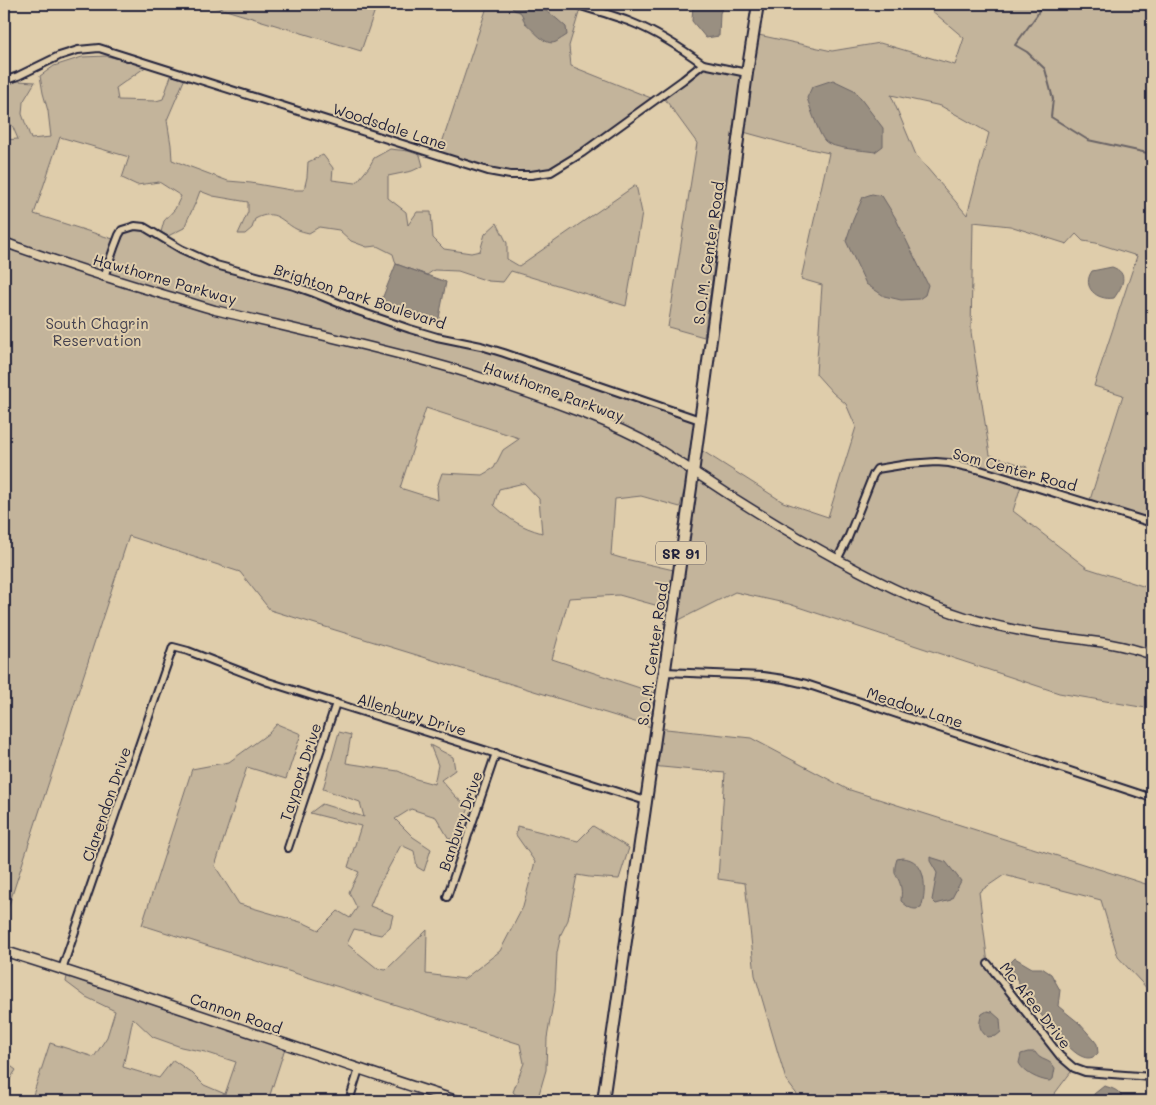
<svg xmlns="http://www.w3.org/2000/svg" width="1156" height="1105" font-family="Mali,sans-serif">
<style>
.green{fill:#c3b49b;stroke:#726b6b;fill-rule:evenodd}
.water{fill:#998f81;stroke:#696365}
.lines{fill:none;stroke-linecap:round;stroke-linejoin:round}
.stream{stroke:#696365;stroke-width:2}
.minor-casing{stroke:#22223b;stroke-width:10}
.tertiary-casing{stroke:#22223b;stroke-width:11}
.secondary-casing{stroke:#22223b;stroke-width:12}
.primary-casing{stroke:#22223b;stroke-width:14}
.minor{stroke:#dfcdab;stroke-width:6}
.tertiary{stroke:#dfcdab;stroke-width:8}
.secondary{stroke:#dfcdab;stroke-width:9}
.primary{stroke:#dfcdab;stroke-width:10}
.labels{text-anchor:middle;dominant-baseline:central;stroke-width:4;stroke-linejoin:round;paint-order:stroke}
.shield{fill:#dfcdab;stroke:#5b555d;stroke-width:1}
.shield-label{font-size:14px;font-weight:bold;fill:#22223b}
.street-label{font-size:15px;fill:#22223b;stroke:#dfcdab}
.park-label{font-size:15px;fill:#423f4e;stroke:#dfcdab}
</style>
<rect width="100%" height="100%" fill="#dfcdab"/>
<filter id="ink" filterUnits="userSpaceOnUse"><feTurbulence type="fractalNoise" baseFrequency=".02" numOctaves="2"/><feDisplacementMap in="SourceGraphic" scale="10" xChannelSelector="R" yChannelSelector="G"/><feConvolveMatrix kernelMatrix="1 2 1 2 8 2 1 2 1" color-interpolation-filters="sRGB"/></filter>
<g filter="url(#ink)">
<g class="green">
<polygon points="206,4 377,4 361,51"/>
<polygon points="488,4 574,4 581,6 569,46 571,66 656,100 551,172 510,175 438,155"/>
<path d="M 924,4 L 1152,4 L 1152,523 L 1089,503 L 1123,395 L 1094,386 L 1137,256 L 1096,243 L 1083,241 L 1076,234 L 1067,244 L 1010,226 L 973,222 L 971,332 L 990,455 L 1027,467 L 1013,511 L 1087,568 L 1152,589 L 1152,709 L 1059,693 L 789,604 L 735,592 L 671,624 L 673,610 L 619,595 L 569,598 L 552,659 L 661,695 L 657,728 L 751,738 L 847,789 L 1152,886 L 1152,994 L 1118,957 L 1101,900 L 1004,875 L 979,892 L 988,964 L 1074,1068 L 1049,1101 L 802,1101 L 786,1080 L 755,975 L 745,883 L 718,879 L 725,773 L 651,766 L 656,728 L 648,726 L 270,610 L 240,572 L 129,536 L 4,920 L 4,140 L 18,139 L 12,125 L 4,124 L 4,85 L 18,81 L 35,82 L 23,102 L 22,114 L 31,139 L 51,137 L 48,111 L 43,93 L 40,76 L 54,66 L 82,57 L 107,56 L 147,66 L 116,88 L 118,100 L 156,101 L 163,99 L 171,76 L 185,78 L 167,120 L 171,145 L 172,160 L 228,181 L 251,183 L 291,190 L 304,190 L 307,177 L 308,162 L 323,155 L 333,168 L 332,180 L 356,183 L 369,167 L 374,158 L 390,149 L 408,151 L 420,155 L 423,166 L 412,171 L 388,176 L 388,198 L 406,212 L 408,225 L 417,212 L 431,212 L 433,238 L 444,249 L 471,253 L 480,251 L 485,234 L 497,223 L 507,243 L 507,259 L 519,266 L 636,185 L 642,213 L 626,306 L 511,271 L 503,282 L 488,281 L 458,271 L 434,270 L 427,275 L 396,264 L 393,254 L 377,246 L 367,247 L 351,241 L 339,230 L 319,227 L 309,233 C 305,232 300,231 296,229 C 281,221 276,208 255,219 L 252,228 L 245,234 L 238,234 L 248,212 L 248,202 L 213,196 L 200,191 C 196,204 189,215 184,228 L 168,236 L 161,232 L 164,221 L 175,209 L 181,196 L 159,182 L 137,185 L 122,178 L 129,157 L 60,137 L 34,214 L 116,240 L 122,230 L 144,227 L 198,258 L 263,277 L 410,329 L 481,346 L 700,420 L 701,450 L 783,502 L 828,517 L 856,427 L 846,404 L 833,393 L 816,374 L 822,285 L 801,279 L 829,153 L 791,145 L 740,131 L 754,34 L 832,51 L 880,43 L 955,65 L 964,38 ZM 891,95 L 941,106 L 989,133 L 967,215 L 916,155 ZM 426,408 L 519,438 L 519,439 L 503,450 L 494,468 L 482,475 L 442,473 L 437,487 L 438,500 L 400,488 ZM 524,483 L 539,499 L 542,533 C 521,527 510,520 494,505 L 499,489 ZM 684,491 L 689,493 L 678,571 L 621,558 L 611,555 L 615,499 L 641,496 L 680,507 Z"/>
<polygon points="703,64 742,72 704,337 668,327 697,143 662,95"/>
<polygon points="277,724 301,734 286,779 247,767 215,866 239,904 304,923 319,930 338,911 350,918 357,908 349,892 359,872 348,867 361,826 310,813 322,804 364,817 360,802 323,789 339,732 351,735 346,763 398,771 416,779 434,784 438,765 430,745 453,757 455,770 441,780 456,797 469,808 456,838 449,839 436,817 411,809 395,819 413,837 431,849 424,871 417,867 414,851 401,845 378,887 370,906 393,915 390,927 381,935 354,929 347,944 378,969 386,970 427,930 426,974 464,979 500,951 523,907 535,862 516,835 517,826 578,841 593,826 629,848 619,879 589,877 577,875 568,920 561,934 557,953 555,992 547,1038 546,1070 537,1101 523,1101 513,1092 524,1063 520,1044 142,925 192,769 229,762 269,733"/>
<path d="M 67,976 L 245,1034 L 286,1045 L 268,1101 L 175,1101 L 171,1097 L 166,1101 L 31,1101 L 50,1043 L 94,1057 L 107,1037 L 115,1011 L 86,997 L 66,982 ZM 133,1018 L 153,1037 L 181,1047 L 205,1052 L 236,1062 L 225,1094 L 204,1085 L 192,1073 L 173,1060 L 159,1078 L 123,1067 Z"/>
<polygon points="4,1063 12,1067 16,1070 10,1079 4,1077"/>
</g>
<g class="water">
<path d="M 511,4 L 518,4 C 526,13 530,5 540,8 C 550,12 558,20 566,27 L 567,35 C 563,37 560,40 556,42 C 545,47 533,29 525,23 C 523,21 523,15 521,13 C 516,9 513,13 511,4 Z"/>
<polygon points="693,4 724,4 720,13 719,36 706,38 692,21"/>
<path d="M 833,80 L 854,90 L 883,128 L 883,146 L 875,152 C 864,150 833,149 825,141 C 819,135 810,107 807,98 L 812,87 Z"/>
<polygon points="872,194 882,196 895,217 928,285 925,295 919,299 901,300 884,296 866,284 846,241 853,220 863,197"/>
<polygon points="396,264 446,282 438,323 380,304"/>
<path d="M 1112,267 C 1130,273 1122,287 1114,298 C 1097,301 1081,287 1092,271 Z"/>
<polygon points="930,857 946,862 961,881 951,900 936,904 932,900 937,873 930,861"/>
<path d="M 902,858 C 927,859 927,890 921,908 C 912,911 908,907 901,901 C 901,897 902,893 901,888 C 899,874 891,877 897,859 Z"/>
<path d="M 1015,958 L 1032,968 L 1042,968 L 1051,974 L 1060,990 L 1058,1006 L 1079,1023 L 1094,1040 L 1097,1044 L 1098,1053 C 1093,1059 1087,1059 1081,1056 C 1065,1050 1011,979 1010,963 Z"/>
<path d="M 987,1011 L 992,1012 L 1000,1019 L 1001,1032 L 996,1036 L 987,1037 C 979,1029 978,1025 982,1014 Z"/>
<path d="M 1028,1052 L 1035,1052 C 1041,1062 1049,1058 1055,1068 L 1053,1079 L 1049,1081 C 1039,1080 1024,1073 1019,1063 L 1021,1054 Z"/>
<path d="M 1104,1086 C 1112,1088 1122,1091 1123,1101 L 1093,1101 L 1094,1094 Z"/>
</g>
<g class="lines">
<polyline class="stream" points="1041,4 1037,15 1015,45 1027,52 1045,69 1053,99 1051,117 1088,140 1152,154"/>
<g class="minor-casing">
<g id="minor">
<path d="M 574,4 C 593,10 614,15 633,23 C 658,33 681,48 703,64"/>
<polyline points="4,81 18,76 59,56 78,50 99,48 488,171 510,175 531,175 551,172 582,153 683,80 703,64 747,73"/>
<polyline points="104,277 114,248 119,235 122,230 135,226 144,227 181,249 216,265 294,286 314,293 358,311 410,329 437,337 481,346 504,353 700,420"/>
<polyline points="837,560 848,538 873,475 877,469 908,464 936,462 949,463 977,469 1152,523"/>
<polyline points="665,672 763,676 784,679 806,684 1152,798"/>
<polyline points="288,848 336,703"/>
<polyline points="447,897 496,753"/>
<polyline points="988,964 1060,1056 1074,1068 1085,1072 1152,1077"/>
<polyline points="62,969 173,647 188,651 268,682 646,801"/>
<polyline points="349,1101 359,1069"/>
</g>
</g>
<g class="tertiary-casing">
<path id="tertiary" d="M 4,242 L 17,247 C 65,264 114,280 162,294 C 180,299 197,305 215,310 C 286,327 358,343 429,362 C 478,375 526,392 574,410 C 597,418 619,428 641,439 C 673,457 703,478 734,498 C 791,534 848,568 910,596 C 950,614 995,627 1038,634 C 1078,640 1114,641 1152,655"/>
</g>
<g class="secondary-casing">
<path id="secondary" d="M 4,951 C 156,998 306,1053 458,1101"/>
</g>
<g class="primary-casing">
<polyline id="primary" points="603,1101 691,488 747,73 758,4"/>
</g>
<use href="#minor" class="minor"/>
<use href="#tertiary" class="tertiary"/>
<use href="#secondary" class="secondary"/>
<use href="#primary" class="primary"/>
</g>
</g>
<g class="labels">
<rect class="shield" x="656" y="541.5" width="50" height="23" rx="4"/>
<g class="shield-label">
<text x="681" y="553">SR 91</text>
</g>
<g class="street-label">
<text transform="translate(390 126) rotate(18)">Woodsdale Lane</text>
<text transform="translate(708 253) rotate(-82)">S.O.M. Center Road</text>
<text transform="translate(165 279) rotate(16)">Hawthorne Parkway</text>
<text transform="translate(360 296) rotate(18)">Brighton Park Boulevard</text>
<text transform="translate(554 391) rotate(20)">Hawthorne Parkway</text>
<text transform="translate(1015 469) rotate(15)">Som Center Road</text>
<text transform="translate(652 654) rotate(-82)">S.O.M. Center Road</text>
<text transform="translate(915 707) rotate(18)">Meadow Lane</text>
<text transform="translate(412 714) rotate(17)">Allenbury Drive</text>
<text transform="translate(300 772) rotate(-72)">Tayport Drive</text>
<text transform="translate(106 804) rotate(-71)">Clarendon Drive</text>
<text transform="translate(460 821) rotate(-71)">Banbury Drive</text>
<text transform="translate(1036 1005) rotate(52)">Mc Afee Drive</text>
<text transform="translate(236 1013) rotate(19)">Cannon Road</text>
</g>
<g class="park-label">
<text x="97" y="323">South Chagrin<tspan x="97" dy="17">Reservation</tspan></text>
</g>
</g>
<rect width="1156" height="1105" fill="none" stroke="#dfcdab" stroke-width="20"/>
<rect x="10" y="10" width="1136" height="1085" fill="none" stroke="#22223b" stroke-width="2" filter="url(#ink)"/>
</svg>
